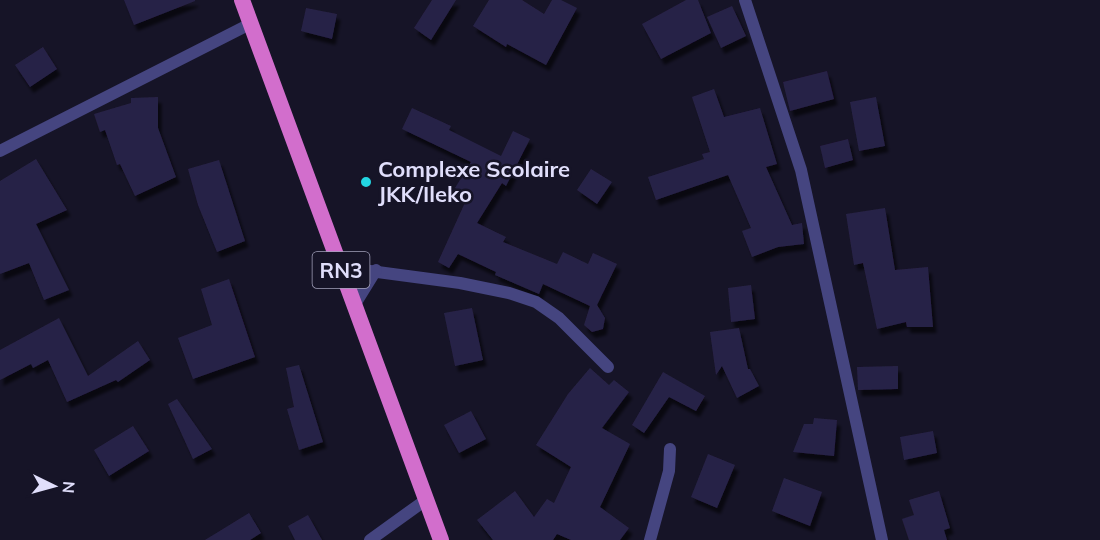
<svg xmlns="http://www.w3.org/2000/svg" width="1100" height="540" font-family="Mulish,sans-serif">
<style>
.building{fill:#282246;filter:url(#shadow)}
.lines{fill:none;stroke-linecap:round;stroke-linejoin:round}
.minor{stroke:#454580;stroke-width:12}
.trunk{stroke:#d26ecc;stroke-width:16}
.poi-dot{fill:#23d6e2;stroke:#161427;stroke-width:2}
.labels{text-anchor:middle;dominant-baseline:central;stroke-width:5;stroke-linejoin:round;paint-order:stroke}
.shield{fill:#161427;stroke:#a3a1bb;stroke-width:1.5}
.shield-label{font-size:21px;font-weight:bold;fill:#e0defb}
.poi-label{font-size:22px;font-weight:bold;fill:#e0defb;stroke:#161427;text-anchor:start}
</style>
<defs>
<filter id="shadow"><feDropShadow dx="3.5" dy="6" stdDeviation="1.5" flood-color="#0009"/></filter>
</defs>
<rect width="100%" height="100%" fill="#161427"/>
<g class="building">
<polygon points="124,0 195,0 195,1 134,25"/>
<polygon points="432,0 456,0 431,40 414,28"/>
<polygon points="489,0 522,0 544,14 552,0 561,0 577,8 546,65 507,44 506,47 473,26"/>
<polygon points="686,0 698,0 711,33 661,59 642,24"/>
<polygon points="732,6 746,36 721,48 707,17"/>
<polygon points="306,8 337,14 332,39 301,31"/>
<polygon points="43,47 57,69 30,87 15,65"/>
<polygon points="827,71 834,99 790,111 783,82"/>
<polygon points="714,89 724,117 760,108 777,164 766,167 792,225 802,223 804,244 778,247 752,257 742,231 751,228 728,175 656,200 648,177 704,159 702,154 710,152 692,97"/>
<polygon points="158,97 158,128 176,177 135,196 120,164 117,165 105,130 100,132 94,114 131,103 131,98"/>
<polygon points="876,97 885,146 859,151 850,102"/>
<polygon points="412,108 451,126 449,130 501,156 513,131 530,139 506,186 502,183 477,223 506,237 503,242 557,264 563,252 588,264 593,253 617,264 597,305 605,318 603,329 592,332 584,325 590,306 543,284 539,294 495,275 496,272 458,254 449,268 438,262 468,196 455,188 471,162 402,129"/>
<polygon points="848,139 853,160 825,168 820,146"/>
<polygon points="36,159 67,210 36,224 69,290 44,300 29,263 0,274 0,181"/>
<polygon points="219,160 245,241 217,252 198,205 188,169"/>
<polygon points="591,169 612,182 597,204 577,190"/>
<polygon points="885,208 895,270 928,267 933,327 907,327 906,322 877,329 863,263 854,265 846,214"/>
<polygon points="229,279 255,357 193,379 178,338 212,325 201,289"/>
<polygon points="751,285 755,319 731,322 728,288"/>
<polygon points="472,308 483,360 455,366 444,313"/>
<polygon points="59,318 88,376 138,341 150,360 118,382 116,380 67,402 48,360 33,368 31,364 0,380 0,350"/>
<polygon points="739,328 748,369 750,369 759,386 737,398 722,366 716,375 710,332"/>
<polygon points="299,365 323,442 299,450 287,409 294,407 286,368"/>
<polygon points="898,366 898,389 858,390 857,367"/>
<polygon points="590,368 609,385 614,380 629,392 602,428 630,444 600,507 629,528 620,540 571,540 557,534 553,540 493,540 477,520 515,491 534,517 547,499 554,503 571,467 536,445 568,394"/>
<polygon points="663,372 705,396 696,411 669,397 644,433 632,425"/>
<polygon points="177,399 212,449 193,459 168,404"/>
<polygon points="471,411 486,439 459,453 444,425"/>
<polygon points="814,418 837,420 834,456 793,452 804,424 813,424"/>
<polygon points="133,426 149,451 109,476 94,450"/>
<polygon points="933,431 937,453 904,460 900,437"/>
<polygon points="708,454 735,465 717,508 691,497"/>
<polygon points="784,478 822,492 810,526 772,511"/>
<polygon points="939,491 950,528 944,530 947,540 909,540 902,519 914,515 909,500"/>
<polygon points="249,513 261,533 250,540 205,540"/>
<polygon points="308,515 322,540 295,540 288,526"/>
</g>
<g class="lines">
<g class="minor">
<polyline points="745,0 801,170 882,540"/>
<polyline points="0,151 250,24"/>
<polyline points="340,267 460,283 509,293 536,302 559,318 608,367"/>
<polyline points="355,304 376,270"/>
<polyline points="370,540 427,499"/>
<polyline points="650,540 669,471 670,449"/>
</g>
<polyline class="trunk" points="242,0 441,540"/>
</g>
<circle class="poi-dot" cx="366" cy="182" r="6"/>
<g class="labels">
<rect class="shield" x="312.5" y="252" width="57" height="36" rx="4.5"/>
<g class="shield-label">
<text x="341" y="270">RN3</text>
</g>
<g class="poi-label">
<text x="378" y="169">Complexe Scolaire<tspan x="378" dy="25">JKK/Ileko</tspan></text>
</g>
</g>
<g transform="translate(54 486) rotate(95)" stroke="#161427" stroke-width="4.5" paint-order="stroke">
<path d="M0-4.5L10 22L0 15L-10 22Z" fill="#e0defb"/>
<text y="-9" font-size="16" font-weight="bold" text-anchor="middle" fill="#e0defb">N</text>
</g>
</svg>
